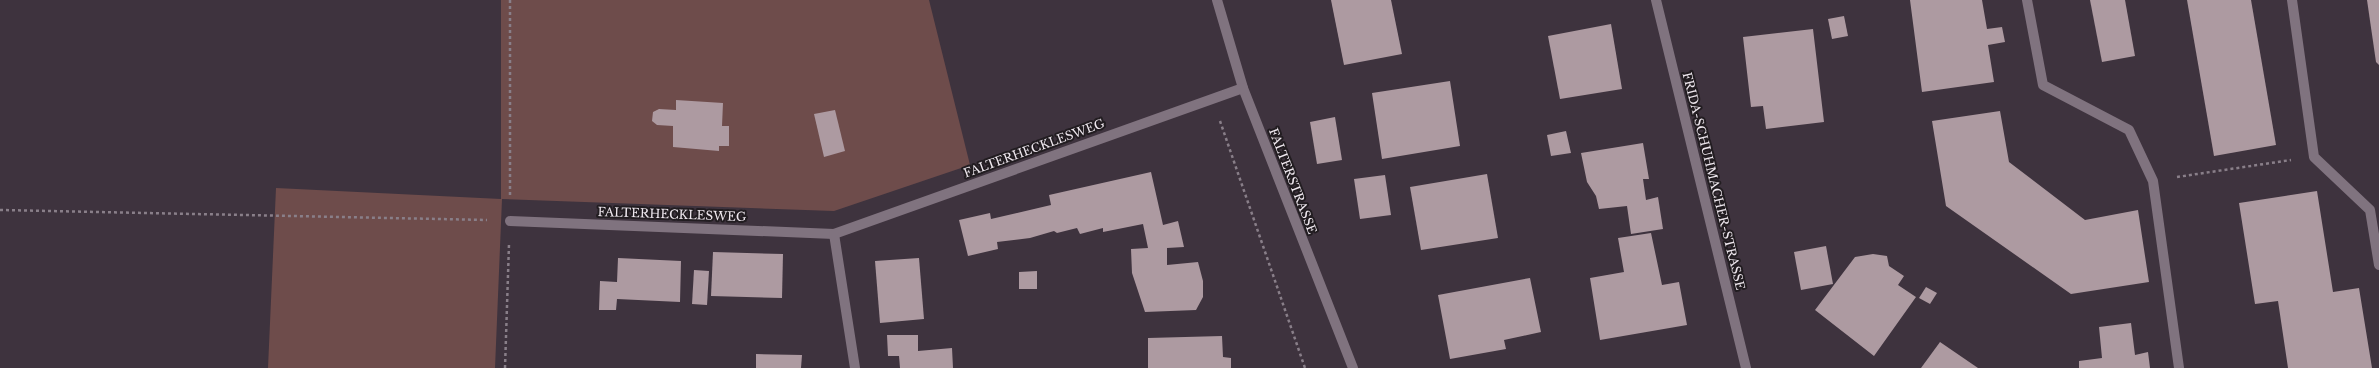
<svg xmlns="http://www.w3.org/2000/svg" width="2379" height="368" font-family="'Libre Baskerville',serif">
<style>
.green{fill:#6e4c4b}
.building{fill:#ad9aa1}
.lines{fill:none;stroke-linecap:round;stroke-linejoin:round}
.path{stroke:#897f89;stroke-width:2.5;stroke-dasharray:3 3;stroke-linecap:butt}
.minor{stroke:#80737f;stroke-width:10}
.labels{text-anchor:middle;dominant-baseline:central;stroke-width:4;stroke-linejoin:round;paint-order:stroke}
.street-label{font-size:12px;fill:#efe8ef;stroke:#221d21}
</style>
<rect width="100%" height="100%" fill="#3e333e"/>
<polygon class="green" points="501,0 929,0 970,165 834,211 502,199 495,368 268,368 276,188 501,199"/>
<g class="building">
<polygon points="1331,0 1391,0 1402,54 1344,65"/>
<polygon points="1910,0 1982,0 1987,29 2002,27 2005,42 1988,45 1994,82 1922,92"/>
<polygon points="2090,0 2125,0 2135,56 2102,62"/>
<polygon points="2187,0 2251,0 2276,145 2214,156"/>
<polygon points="2367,0 2379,0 2379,65 2376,62"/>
<polygon points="1844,16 1848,36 1832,39 1828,19"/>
<polygon points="1611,24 1622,89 1560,99 1548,36"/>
<polygon points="1813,29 1824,122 1766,129 1763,106 1751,107 1743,37"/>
<polygon points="1450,81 1460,146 1382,159 1372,93"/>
<polygon points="676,100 723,103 722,126 729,126 729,146 719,146 719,151 673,147 673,126 657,125 652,121 653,112 659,109 676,110"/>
<polygon points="835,110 845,151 824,157 814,114"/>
<polygon points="2000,111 2009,162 2085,220 2138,210 2149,282 2071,294 1946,206 1932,121"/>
<polygon points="1335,117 1342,160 1317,164 1310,122"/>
<polygon points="1566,131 1571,153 1551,156 1547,135"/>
<polygon points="1643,143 1649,179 1643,179 1646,200 1658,197 1663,229 1631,234 1627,206 1599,209 1596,196 1587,182 1581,153"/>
<polygon points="1151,172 1163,225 1178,221 1184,247 1167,248 1167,265 1198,262 1203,281 1203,297 1196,310 1145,312 1132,273 1131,249 1148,248 1143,224 1103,232 1103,228 1080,234 1077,228 1057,233 1054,231 1030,238 997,242 998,249 968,256 959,220 990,213 991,219 1051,205 1049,195"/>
<polygon points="1487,174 1498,238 1421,250 1410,187"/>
<polygon points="1385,175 1391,215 1360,219 1354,179"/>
<polygon points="2317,191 2333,292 2359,288 2372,368 2288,368 2278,301 2255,304 2239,203"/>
<polygon points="1651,233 1662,285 1679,282 1687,325 1600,340 1590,278 1624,272 1618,238"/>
<polygon points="1826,246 1833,284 1801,290 1794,252"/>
<polygon points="713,252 783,254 782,298 711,296"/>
<polygon points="1873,254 1887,256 1889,266 1904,276 1898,285 1916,297 1874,356 1815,310 1855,257"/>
<polygon points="618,258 681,261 680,302 617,299 616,310 599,310 600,281 617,282"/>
<polygon points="919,258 924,319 880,323 875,261"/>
<polygon points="694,270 709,271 707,305 692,304"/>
<polygon points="1037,271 1037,289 1019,289 1019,272"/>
<polygon points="1530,278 1541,332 1504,340 1506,349 1450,359 1438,295"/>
<polygon points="1926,287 1937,293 1930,304 1919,298"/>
<polygon points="2131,323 2135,355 2148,352 2150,368 2079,368 2079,361 2102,358 2099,327"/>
<polygon points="887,335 918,335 918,351 952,348 953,368 900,368 899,356 888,356"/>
<polygon points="1222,336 1223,357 1231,358 1231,368 1148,368 1148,338"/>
<polygon points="1940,342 1978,368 1921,368"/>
<polygon points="756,354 802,355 801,368 756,368"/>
</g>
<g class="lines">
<g class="path">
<polyline points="510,0 510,197"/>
<polyline points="1220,121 1305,368"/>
<polyline points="2177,177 2291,160"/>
<polyline points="0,210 487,220"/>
<polyline points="505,368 509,244"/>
</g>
<g class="minor">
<polyline points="1217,0 1243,88 1353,368"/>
<polyline points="1656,0 1746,368"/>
<polyline points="2027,0 2043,85 2129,130 2153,181 2179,368"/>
<polyline points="2292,0 2314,157 2370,210 2379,265"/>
<polyline points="510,221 834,234 1243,88"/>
<polyline points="834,234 855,368"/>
</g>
</g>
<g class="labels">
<g class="street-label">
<text transform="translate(1034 148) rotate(-20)">FALTERHECKLESWEG</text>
<text transform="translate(1293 181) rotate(69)">FALTERSTRASSE</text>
<text transform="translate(1714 181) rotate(76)">FRIDA-SCHUHMACHER-STRASSE</text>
<text transform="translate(672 214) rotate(2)">FALTERHECKLESWEG</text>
</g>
</g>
</svg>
